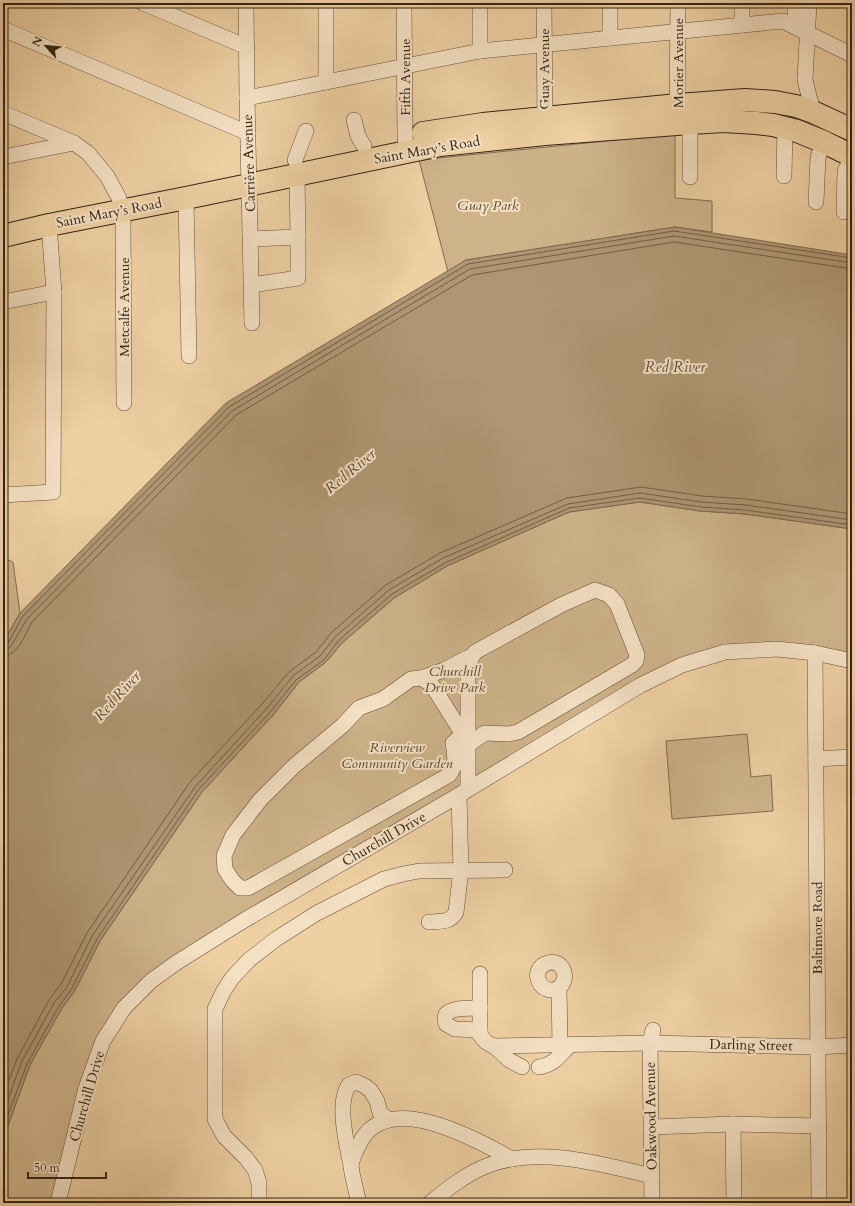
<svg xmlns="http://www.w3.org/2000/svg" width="855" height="1206" font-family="Cardo,serif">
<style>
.green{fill:#ceb38a;stroke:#816c50}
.water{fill:#af9673;stroke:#7e684e}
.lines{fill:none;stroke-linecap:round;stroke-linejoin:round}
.shore{stroke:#725d45;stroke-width:1}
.minor-casing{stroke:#624f3a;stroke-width:16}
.highway-casing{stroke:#342417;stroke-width:24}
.minor{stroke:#f4e0c3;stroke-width:15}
.highway{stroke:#eed0a2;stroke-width:22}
.labels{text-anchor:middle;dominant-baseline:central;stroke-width:4;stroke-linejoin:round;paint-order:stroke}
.street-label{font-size:14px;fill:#342417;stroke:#f4e0c3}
.park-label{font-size:14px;font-style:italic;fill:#5a4834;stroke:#f4e0c3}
.water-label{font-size:15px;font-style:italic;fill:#594633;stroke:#f4e0c3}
</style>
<rect width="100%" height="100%" fill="#eed0a2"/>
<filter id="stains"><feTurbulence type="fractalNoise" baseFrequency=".005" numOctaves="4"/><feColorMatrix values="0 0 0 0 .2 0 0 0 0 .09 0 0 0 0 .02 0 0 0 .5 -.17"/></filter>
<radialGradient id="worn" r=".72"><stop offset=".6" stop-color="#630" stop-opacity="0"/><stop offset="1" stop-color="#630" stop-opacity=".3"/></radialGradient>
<g class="green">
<polygon points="675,134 675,198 712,201 712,232 675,227 466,260 448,272 419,160"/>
<polygon points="640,502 700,511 745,514 852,529 852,661 777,649 682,665 176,963 113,1024 58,1203 3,1203 3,1139 30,1065 62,1008 74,992 100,941 202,792 274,714 299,682 326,662 342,643 394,598 447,566 569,512"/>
<polygon points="3,558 13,562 20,613 3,643"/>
<polygon points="747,734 751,777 771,775 773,811 672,819 666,741"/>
</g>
<polygon class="water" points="675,227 852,255 852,529 745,514 700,511 640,502 569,512 447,566 394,598 342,643 326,662 299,682 274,714 202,792 100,941 74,992 62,1008 30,1065 3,1139 3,643 20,613 226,403 466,260"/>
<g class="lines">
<g class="shore">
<polyline points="3,645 8,643 23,616 229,407 468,264 674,231 852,258"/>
<polyline points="3,650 7,649 11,646 27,619 232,411 470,269 674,236 852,263"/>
<path d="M 3,656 C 19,655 25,634 32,622 L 236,415 L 472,275 L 674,242 L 852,269"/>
<polyline points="3,1096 17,1059 49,1000 61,984 87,933 190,782 262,704 289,672 316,652 332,632 386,585 440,553 567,498 641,487 702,496 747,499 852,514"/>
<polyline points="3,1113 22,1061 54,1003 67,987 92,936 195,787 267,708 293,676 320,656 336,636 389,590 443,558 568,504 640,493 701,502 746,505 852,520"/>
<polyline points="3,1128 27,1064 59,1006 71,990 97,939 199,789 271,711 296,680 324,660 339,640 392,594 445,563 569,508 640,498 701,507 745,510 852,525"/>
</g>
<g class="minor-casing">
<g id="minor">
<polyline points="143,3 247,47"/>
<polyline points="246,3 247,98 252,323"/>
<polyline points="326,3 326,82"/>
<polyline points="404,3 405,137 407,152"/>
<polyline points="544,3 545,126"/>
<polyline points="742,3 742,25"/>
<polyline points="809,3 805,80 813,112"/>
<polyline points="795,27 795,3"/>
<polyline points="3,29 248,133"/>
<polyline points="610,38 610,3"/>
<polyline points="480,51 480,3"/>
<polyline points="247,98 480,51 783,21 852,55"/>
<polyline points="3,113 74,143 88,153 107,176 119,198"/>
<polyline points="677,115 678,3"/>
<polyline points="354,120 358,136 364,146"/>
<polyline points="3,157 74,143"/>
<polyline points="295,160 306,131"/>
<polyline points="784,176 785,128"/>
<polyline points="690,177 690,123"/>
<polyline points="186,198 189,356"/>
<polyline points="816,202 818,157 824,142"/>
<polyline points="122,210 123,217 124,403"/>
<polyline points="844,212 845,171 852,158"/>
<polyline points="251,239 298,237 297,175"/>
<polyline points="252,285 298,278 298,237"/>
<polyline points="3,302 54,292"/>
<polyline points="3,495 53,492 54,292 49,225"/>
<polyline points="815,653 819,1203"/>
<polyline points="421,678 444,670 469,657 471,658"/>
<path d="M 463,734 L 453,743 C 455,755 457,765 449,775 L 248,888 L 240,888 L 232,880 L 225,869 L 224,856 L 233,835 L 260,800 L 294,766 L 342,726 L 359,708 L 383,699 L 411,679 L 421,678 L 432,685 L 469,744 L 485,733 L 509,734 L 518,732 L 632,665 L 636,661 L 637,655 L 617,604 L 609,595 L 595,590 L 561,605 L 475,652 L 468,664 L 468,789"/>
<polyline points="816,759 852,757"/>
<path d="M 429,922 C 439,921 451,923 456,912 L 461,870 L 459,795"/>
<polyline points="480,974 480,1035 486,1042 493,1046 650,1043 818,1047 852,1045"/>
<path d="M 559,988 C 541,997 529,972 545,964 C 560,956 572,976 559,988 L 560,1045"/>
<path d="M 480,1008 C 469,1009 456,1006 446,1014 L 445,1018 L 446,1024 L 455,1029 L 480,1030"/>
<polyline points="494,1046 509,1060 522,1067"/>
<path d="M 539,1067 C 554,1065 560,1055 570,1045"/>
<polyline points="733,1124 734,1203"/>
<polyline points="652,1127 733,1124 819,1126"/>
<path d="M 351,1165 C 347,1145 336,1103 349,1085 L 356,1082 L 365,1086 L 371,1091 L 377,1101 L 380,1113 L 389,1120"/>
<polyline points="58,1203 86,1088 103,1041 124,1008 151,981 176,963 243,921 459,795 641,685 682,665 725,652 777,649 815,653 852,661"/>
<polyline points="259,1203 259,1183 255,1170 246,1158 224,1136 215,1119 215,1009 223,992 232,978 249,960 276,939 317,913 384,879 403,874 419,871 505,870"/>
<path d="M 359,1203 C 356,1191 353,1179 351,1167 C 351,1158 358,1147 362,1139 C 392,1091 477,1140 512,1159"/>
<path d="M 430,1203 C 447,1189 467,1173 489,1165 C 539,1146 601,1164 652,1176"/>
<polyline points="652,1203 650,1043 653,1030"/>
</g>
</g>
<g class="highway-casing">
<g id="highway">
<polyline points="423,133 483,124 678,105 745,100 775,102 796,106 813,112 852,130"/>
<polyline points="3,236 49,225 186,198 440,145 545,134 690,123 724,121 756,123 773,125 797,131 824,142 852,156"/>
</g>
</g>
<use href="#minor" class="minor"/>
<use href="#highway" class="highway"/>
</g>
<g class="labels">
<g class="street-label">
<text transform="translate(678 63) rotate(-90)">Morier Avenue</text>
<text transform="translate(544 69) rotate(-90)">Guay Avenue</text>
<text transform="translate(405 77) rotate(-90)">Fifth Avenue</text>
<text transform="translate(427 150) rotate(-10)">Saint Mary’s Road</text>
<text transform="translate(249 163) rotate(-92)">Carrière Avenue</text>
<text transform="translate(109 213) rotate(-11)">Saint Mary’s Road</text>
<text transform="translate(124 307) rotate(-90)">Metcalfe Avenue</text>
<text transform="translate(384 839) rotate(-30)">Churchill Drive</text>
<text transform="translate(817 928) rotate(-90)">Baltimore Road</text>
<text transform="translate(751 1045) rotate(1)">Darling Street</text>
<text transform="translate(87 1096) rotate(-74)">Churchill Drive</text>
<text transform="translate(651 1116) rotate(-91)">Oakwood Avenue</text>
</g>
<g class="park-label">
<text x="488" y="205">Guay Park</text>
<text x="455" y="671">Churchill<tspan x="455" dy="16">Drive Park</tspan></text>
<text x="397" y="747">Riverview<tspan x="397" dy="16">Community Garden</tspan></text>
</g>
<g class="water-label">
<text x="675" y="367">Red River</text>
<text transform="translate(350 471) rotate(-40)">Red River</text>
<text transform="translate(117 696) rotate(-48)">Red River</text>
</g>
</g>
<rect width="855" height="1206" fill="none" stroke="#eed0a2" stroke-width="16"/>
<rect x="4" y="4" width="847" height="1198" fill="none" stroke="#342417" stroke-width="2"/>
<rect x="8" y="8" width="839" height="1190" fill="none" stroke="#342417"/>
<g transform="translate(46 46) rotate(297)" stroke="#f4e0c3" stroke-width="3" paint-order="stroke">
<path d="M0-3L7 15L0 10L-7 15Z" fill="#342417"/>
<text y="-6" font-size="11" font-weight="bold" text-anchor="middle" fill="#342417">N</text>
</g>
<path d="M28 1172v6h78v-6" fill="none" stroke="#342417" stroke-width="2"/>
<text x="34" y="1172" font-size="12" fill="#342417" stroke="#f4e0c3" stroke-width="3" paint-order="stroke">50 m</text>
<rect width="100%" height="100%" filter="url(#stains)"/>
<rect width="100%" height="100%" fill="url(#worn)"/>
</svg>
